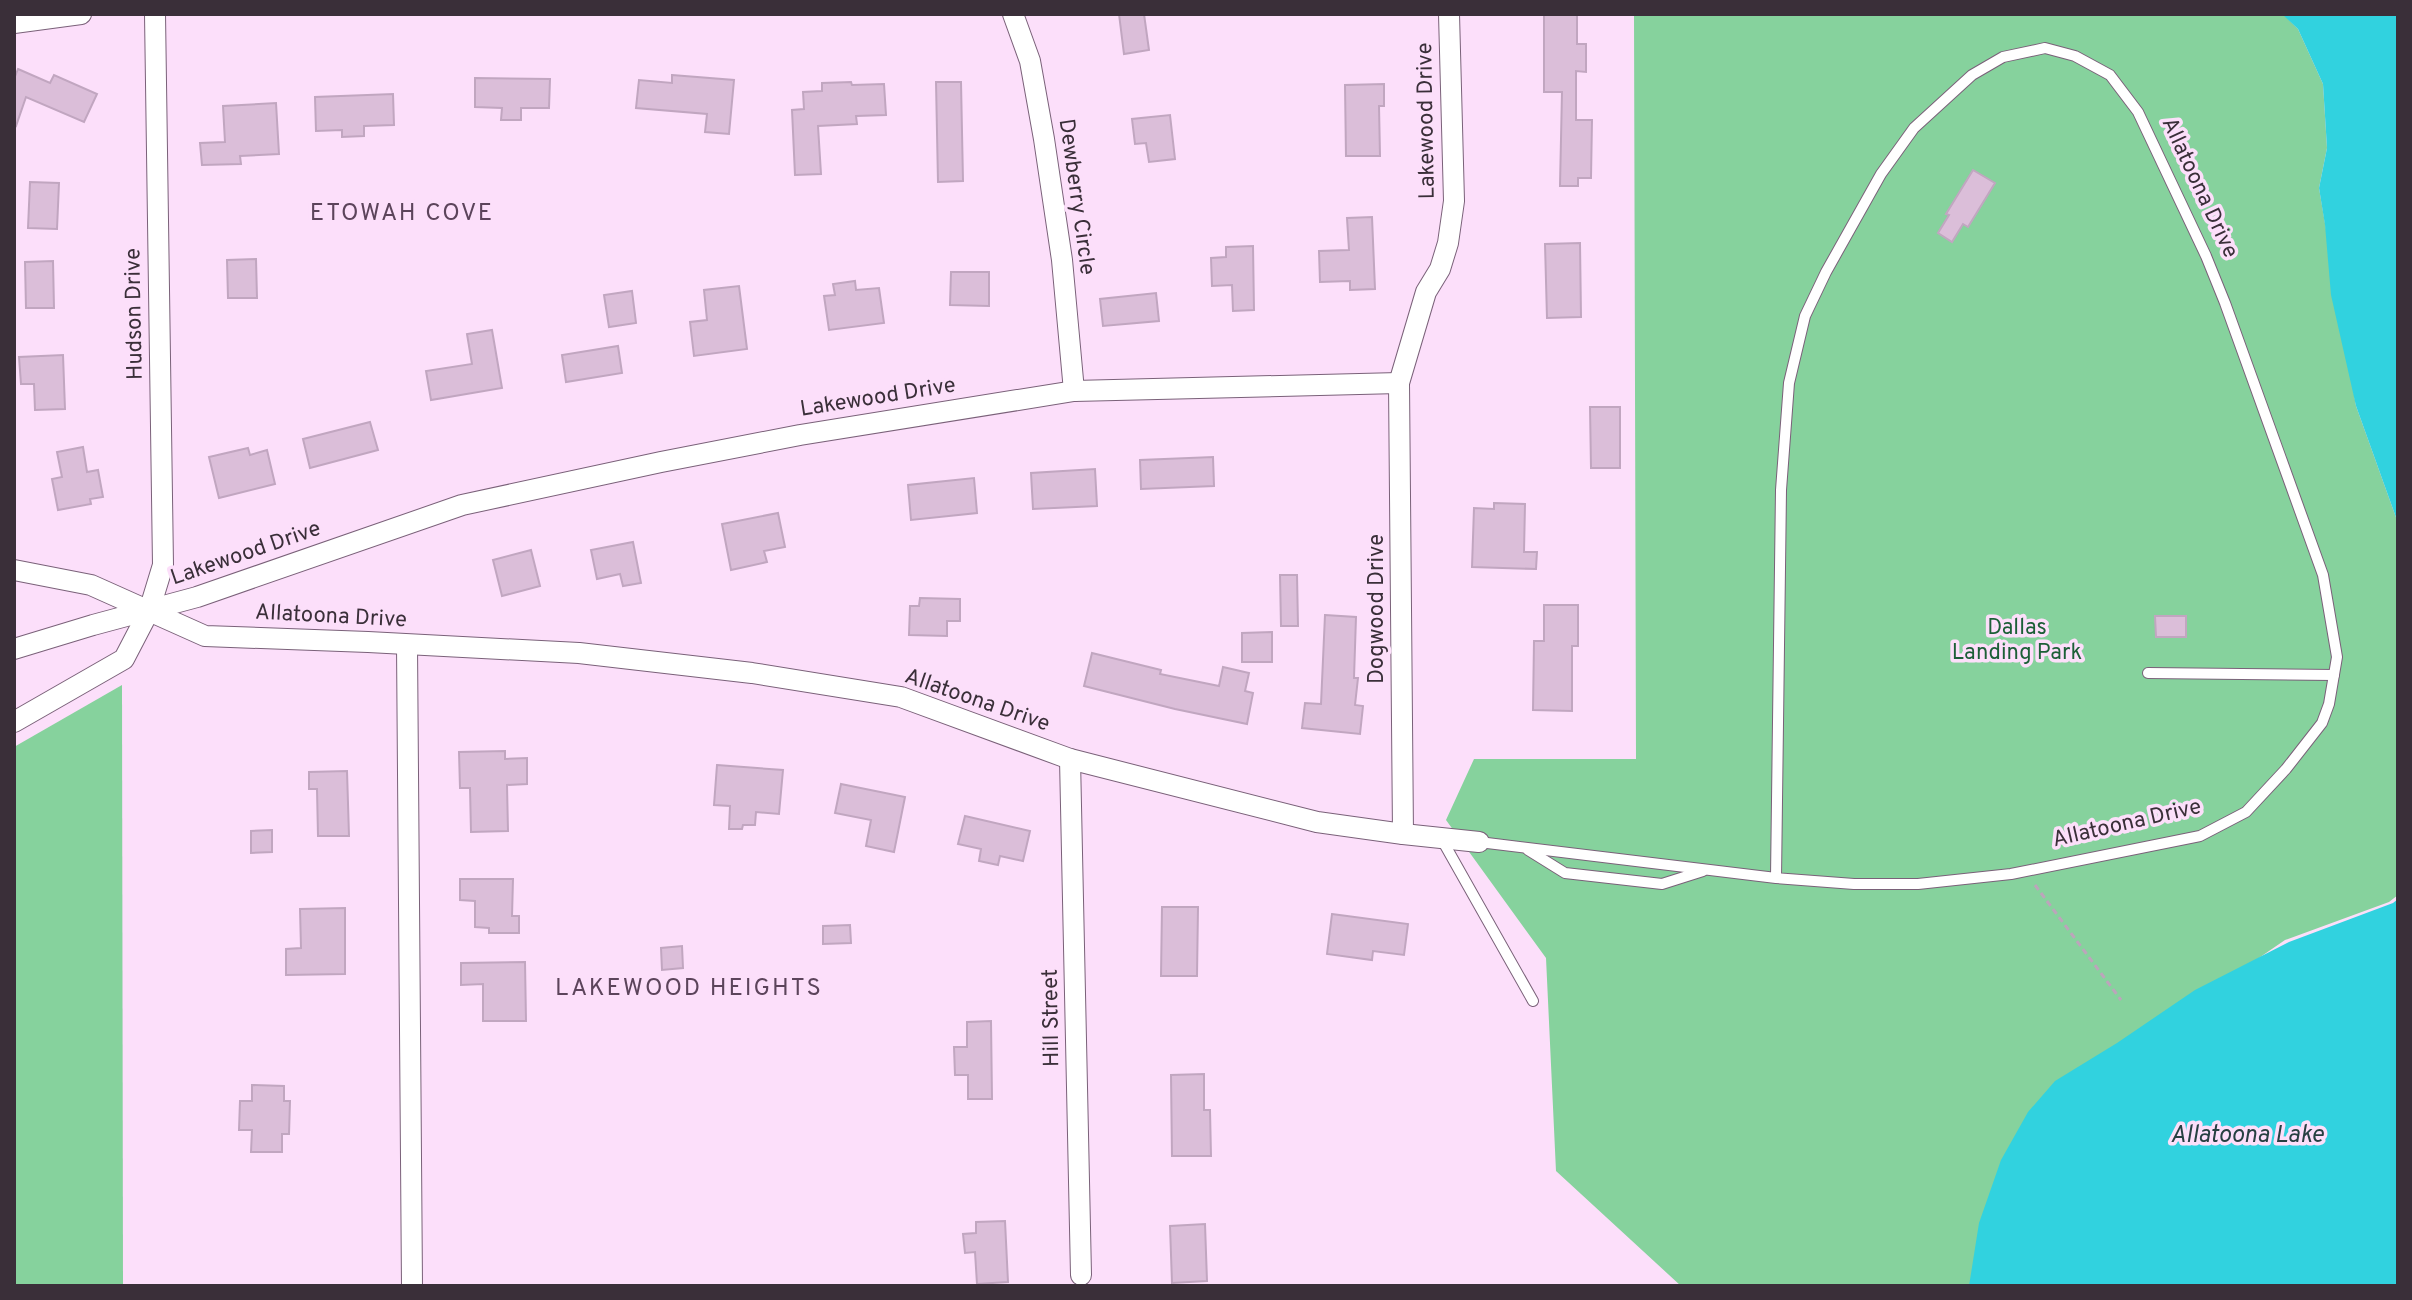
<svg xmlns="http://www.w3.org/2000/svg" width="2412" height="1300" font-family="Overpass,sans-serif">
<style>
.green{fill:#86d29d}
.water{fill:#31d2df}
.building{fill:#dbbed9;stroke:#c1a6c0;stroke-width:2}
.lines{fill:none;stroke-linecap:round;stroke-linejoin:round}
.service-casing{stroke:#7a6179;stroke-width:12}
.minor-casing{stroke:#7a6179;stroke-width:22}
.path{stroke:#bca5bb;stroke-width:3;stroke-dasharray:6 4;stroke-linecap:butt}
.service{stroke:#fff;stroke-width:10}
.minor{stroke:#fff;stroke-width:20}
.labels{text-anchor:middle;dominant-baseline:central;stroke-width:7;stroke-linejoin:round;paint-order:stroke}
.street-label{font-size:22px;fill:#3a2f39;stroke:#fcdffa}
.park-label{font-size:22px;fill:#1c5f37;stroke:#fcdffa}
.neighbourhood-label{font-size:24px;letter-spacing:2px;fill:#5c445b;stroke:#fcdffa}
.water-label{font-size:24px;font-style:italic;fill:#274042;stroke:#fcdffa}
</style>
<rect width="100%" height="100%" fill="#fcdffa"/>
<g class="green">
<polygon points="1634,14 2283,14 2298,29 2323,84 2327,148 2319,188 2356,406 2398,523 2398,895 2389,902 2285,940 2151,1032 1971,1286 1681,1286 1556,1171 1546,958 1446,820 1474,759 1636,759"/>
<polygon points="122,685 123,1286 14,1286 14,747"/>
</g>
<g class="water">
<polygon points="2282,14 2398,14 2398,523 2356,406 2331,295 2325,225 2319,188 2327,148 2323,84 2298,29"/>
<polygon points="2398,899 2398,1286 1969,1286 1979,1223 2001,1160 2028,1112 2055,1081 2117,1043 2195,990 2289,942 2393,903"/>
</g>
<g class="building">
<polygon points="1119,14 1144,14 1149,50 1124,54"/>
<polygon points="1544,14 1577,14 1577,44 1586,44 1586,72 1576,71 1576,120 1592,120 1591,178 1578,178 1578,186 1560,186 1562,92 1544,92"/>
<polygon points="18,69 50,83 54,75 97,94 84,122 26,97 16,126 14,125 14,79"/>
<polygon points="672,75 734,80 729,134 705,132 707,114 636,108 639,80 672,83"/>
<polygon points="475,78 550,79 549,108 521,108 521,120 501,120 502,108 475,107"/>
<polygon points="851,82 852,85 884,84 886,115 856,116 857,124 818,126 821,174 795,175 792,110 804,109 803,92 822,91 822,83"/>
<polygon points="936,82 961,82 963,181 938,182"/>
<polygon points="1384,84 1384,106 1379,106 1380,156 1346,156 1345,85"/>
<polygon points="393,94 394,125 364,126 364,136 342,137 342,130 316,131 315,97"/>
<polygon points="276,103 279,154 240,156 241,164 202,165 200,143 225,142 223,106"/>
<polygon points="1170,115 1175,159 1149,162 1146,143 1135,144 1132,119"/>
<polygon points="1973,170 1995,183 1968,227 1963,224 1952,242 1938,233 1949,215 1946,214"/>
<polygon points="30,182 59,183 57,229 28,228"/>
<polygon points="1372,217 1375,289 1350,290 1350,281 1320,282 1319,251 1349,250 1347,218"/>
<polygon points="1580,243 1581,317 1547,318 1545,244"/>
<polygon points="1253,246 1254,310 1233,311 1232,285 1212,286 1211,258 1226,257 1226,247"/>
<polygon points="256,259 257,298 228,298 227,260"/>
<polygon points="53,261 54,308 26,308 25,262"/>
<polygon points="951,272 989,272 989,306 950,305"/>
<polygon points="855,281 856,290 879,288 884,323 829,330 824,296 835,295 833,284"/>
<polygon points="739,286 747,349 694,356 690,322 707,320 704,290"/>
<polygon points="632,291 636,323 609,327 604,295"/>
<polygon points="1156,293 1159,321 1103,326 1100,299"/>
<polygon points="492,330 502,388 431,400 426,371 472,364 467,334"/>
<polygon points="618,346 622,373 566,382 562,355"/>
<polygon points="63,355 65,409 35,410 34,384 21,384 19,357"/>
<polygon points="1590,407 1620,407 1620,468 1591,468"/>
<polygon points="370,422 378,450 310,468 303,439"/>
<polygon points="83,447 87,472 98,470 103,497 90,499 91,504 58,510 52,479 62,477 57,452"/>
<polygon points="248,448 250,455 267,450 275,484 219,498 209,457"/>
<polygon points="1213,457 1214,486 1141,489 1140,460"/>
<polygon points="1095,469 1097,506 1033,509 1031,473"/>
<polygon points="974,478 977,513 911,520 908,485"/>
<polygon points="1494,503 1525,504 1524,552 1537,552 1536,569 1472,567 1474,508 1494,509"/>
<polygon points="778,513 785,547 764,551 767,562 731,570 722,524"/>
<polygon points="633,542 641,583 623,586 620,574 597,579 591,550"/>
<polygon points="531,550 540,586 502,596 493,560"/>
<polygon points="1280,575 1297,575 1298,626 1281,626"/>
<polygon points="920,598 960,599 960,621 947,621 947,636 909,635 910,606 919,606"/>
<polygon points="1544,605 1578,605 1578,646 1572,646 1572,711 1533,710 1534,641 1544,641"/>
<polygon points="1325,615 1356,617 1354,678 1358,678 1355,705 1363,706 1360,734 1302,728 1305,703 1321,704"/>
<polygon points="2155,616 2186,616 2186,637 2156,637"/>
<polygon points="1272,632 1272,662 1242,662 1242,633"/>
<polygon points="1092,653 1161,670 1160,674 1219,686 1223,667 1249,673 1245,691 1253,693 1247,724 1175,709 1084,686"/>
<polygon points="505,751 505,759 527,758 527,784 507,785 508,831 471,832 470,788 460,788 459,752"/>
<polygon points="717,765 783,770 779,814 756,812 755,825 743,825 742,829 729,829 730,806 714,805"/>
<polygon points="347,771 349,836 318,836 317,789 309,789 309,772"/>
<polygon points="841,784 905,797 894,852 866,846 871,820 835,813"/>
<polygon points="965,816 1030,831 1023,861 1000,856 998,865 979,861 981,849 958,844"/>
<polygon points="272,830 272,852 251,853 251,831"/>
<polygon points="460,879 513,879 512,916 519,916 519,933 489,933 489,928 475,927 475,901 460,900"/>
<polygon points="1162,907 1198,907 1197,976 1161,976"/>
<polygon points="345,908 345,974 286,975 286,949 301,948 300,909"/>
<polygon points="1332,914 1408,924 1404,955 1373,951 1372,960 1327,954"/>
<polygon points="850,925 851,943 823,944 823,926"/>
<polygon points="682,946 683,968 662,970 661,948"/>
<polygon points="525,962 526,1021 483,1021 483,984 461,985 461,963"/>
<polygon points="991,1021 992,1099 968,1099 968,1075 955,1075 954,1047 967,1047 967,1022"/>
<polygon points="1204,1074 1204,1110 1210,1110 1211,1156 1172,1156 1171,1075"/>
<polygon points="252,1085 284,1086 284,1101 290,1101 289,1134 282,1134 282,1152 251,1152 252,1130 239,1130 240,1101 252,1101"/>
<polygon points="1005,1221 1008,1282 977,1284 975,1252 965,1253 963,1234 976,1233 976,1222"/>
<polygon points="1205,1224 1207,1281 1172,1283 1170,1226"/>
</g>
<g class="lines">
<g class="service-casing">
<g id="service">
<polyline points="2148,673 2334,675"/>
<polyline points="1441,838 1533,1001"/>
<polyline points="1479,842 1776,878 1854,884 1918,884 2011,874 2200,836 2246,812 2286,769 2322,723 2329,704 2337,657 2323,575 2225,303 2206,256 2138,112 2110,75 2075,56 2045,48 2003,57 1972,75 1914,128 1881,174 1826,272 1805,316 1789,383 1781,490 1776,878"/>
<polyline points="1528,850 1565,873 1662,884 1703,871"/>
</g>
</g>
<g class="minor-casing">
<g id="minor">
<polyline points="1013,14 1030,61 1044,139 1062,260 1074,391"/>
<polyline points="14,23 81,14"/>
<polyline points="14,570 91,585 205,636 368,642 579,653 752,673 901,697 1070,759 1317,822 1403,834 1479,842"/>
<polyline points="407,645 412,1286"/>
<polyline points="14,649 93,625 197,597 462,505 661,462 800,435 1074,391 1399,383"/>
<polyline points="14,722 124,659 149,611 163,565 155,14"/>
<polyline points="1070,759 1081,1275"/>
<polyline points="1403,834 1399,383 1426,292 1440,269 1448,243 1454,201 1449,14"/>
</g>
</g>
<polyline class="path" points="2035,885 2121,1000"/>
<use href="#service" class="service"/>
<use href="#minor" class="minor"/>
</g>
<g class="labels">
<g class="street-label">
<text transform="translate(1427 121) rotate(-91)">Lakewood Drive</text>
<text transform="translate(2199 188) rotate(65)">Allatoona Drive</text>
<text transform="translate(1076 197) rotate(82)">Dewberry Circle</text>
<text transform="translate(135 314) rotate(-91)">Hudson Drive</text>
<text transform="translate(878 398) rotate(-9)">Lakewood Drive</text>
<text transform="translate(246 554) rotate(-19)">Lakewood Drive</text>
<text transform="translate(1377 609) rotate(-90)">Dogwood Drive</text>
<text transform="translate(331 617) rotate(3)">Allatoona Drive</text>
<text transform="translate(977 701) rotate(19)">Allatoona Drive</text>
<text transform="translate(2127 824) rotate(-13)">Allatoona Drive</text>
<text transform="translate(1052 1018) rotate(-91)">Hill Street</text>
</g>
<g class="park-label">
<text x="2017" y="628">Dallas<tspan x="2017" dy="25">Landing Park</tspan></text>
</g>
<g class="neighbourhood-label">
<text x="402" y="214">ETOWAH COVE</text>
<text x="689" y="989">LAKEWOOD HEIGHTS</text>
</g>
<g class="water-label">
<text x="2247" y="1136">Allatoona Lake</text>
</g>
</g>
<rect width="2412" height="1300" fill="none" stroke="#3a2f39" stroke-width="32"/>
</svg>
